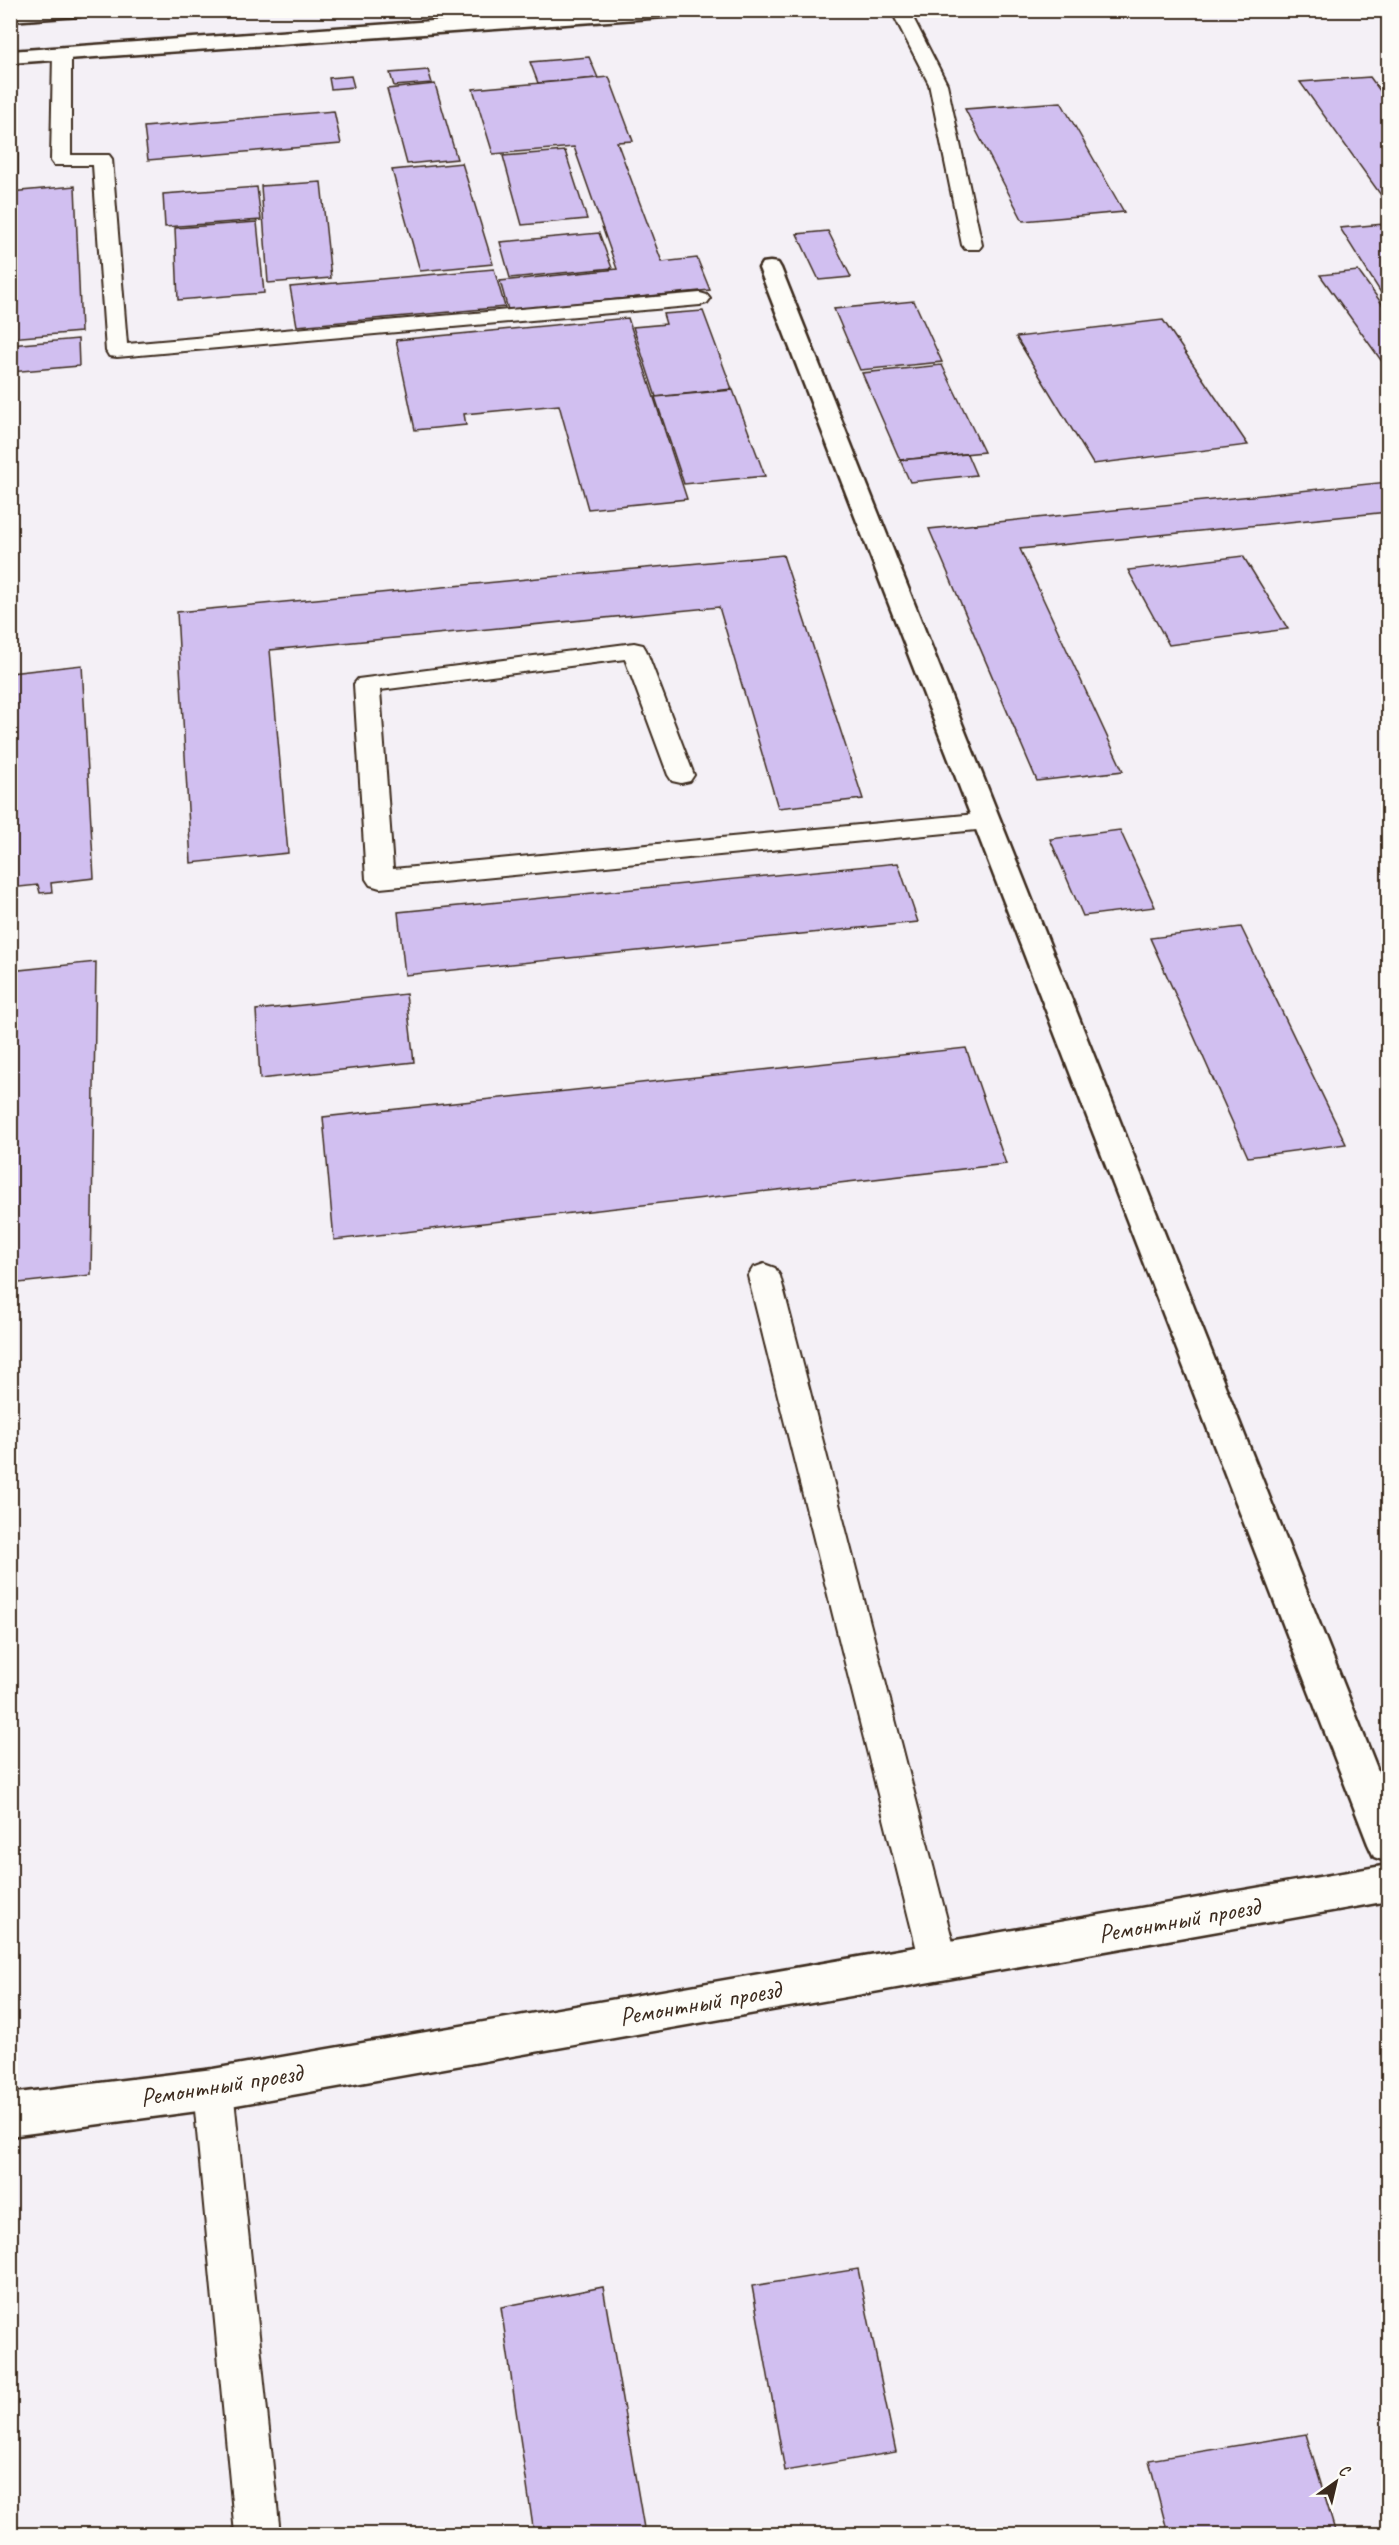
<svg xmlns="http://www.w3.org/2000/svg" width="1399" height="2545" font-family="Caveat,sans-serif">
<style>
.building{fill:#d1bff0;stroke:#3b2a1e;stroke-width:1.5}
.lines{fill:none;stroke-linecap:round;stroke-linejoin:round}
.service-casing{stroke:#3b2a1e;stroke-width:4}
.minor-casing{stroke:#3b2a1e;stroke-width:5}
.tertiary-casing{stroke:#3b2a1e;stroke-width:5}
.service{fill:#fdfcf7;fill-rule:evenodd}
.minor{fill:#fdfcf7;fill-rule:evenodd}
.tertiary{fill:#fdfcf7;fill-rule:evenodd}
.labels{text-anchor:middle;dominant-baseline:central;stroke-width:6;stroke-linejoin:round;paint-order:stroke}
.near-street-label{font-size:26px;fill:#3b2a1e;stroke:#fdfcf7}
</style>
<rect width="100%" height="100%" fill="#f4f0f6"/>
<filter id="ink" filterUnits="userSpaceOnUse"><feTurbulence type="fractalNoise" baseFrequency=".0167" numOctaves="2"/><feDisplacementMap in="SourceGraphic" scale="12" xChannelSelector="R" yChannelSelector="G"/><feConvolveMatrix kernelMatrix="1 2 1 2 8 2 1 2 1" color-interpolation-filters="sRGB"/></filter>
<g filter="url(#ink)">
<g class="building">
<polygon points="589,57 598,78 538,83 530,62"/>
<polygon points="428,70 432,83 394,86 390,73"/>
<polygon points="351,76 354,87 331,89 329,78"/>
<polygon points="609,77 633,141 617,142 662,262 697,258 710,290 508,310 500,281 617,269 574,147 493,154 473,89"/>
<polygon points="1370,77 1386,99 1388,99 1388,205 1300,82"/>
<polygon points="435,84 457,159 407,164 387,89"/>
<polygon points="1061,102 1124,212 1023,221 965,109"/>
<polygon points="334,111 341,144 148,160 144,127"/>
<rect x="10" y="125" width="8" height="50"/>
<polygon points="565,151 587,219 522,225 503,156"/>
<polygon points="462,163 493,264 420,271 392,170"/>
<polygon points="321,182 331,278 268,283 261,186"/>
<polygon points="75,186 81,332 10,338 10,192"/>
<polygon points="257,187 261,220 165,227 163,194"/>
<polygon points="257,222 264,293 178,300 175,228"/>
<polygon points="1384,224 1388,230 1388,304 1340,228"/>
<polygon points="828,231 851,277 819,280 797,234"/>
<polygon points="599,233 612,268 510,278 500,242"/>
<polygon points="494,269 505,307 297,326 290,287"/>
<polygon points="1358,271 1388,312 1388,370 1320,275"/>
<polygon points="914,301 942,362 860,370 834,309"/>
<polygon points="703,311 732,389 656,397 633,327 666,324 663,314"/>
<polygon points="628,318 687,499 588,509 559,405 464,414 466,425 415,430 396,340"/>
<polygon points="1163,320 1248,445 1093,464 1016,337"/>
<polygon points="78,339 79,366 10,372 10,345"/>
<polygon points="942,365 984,452 900,460 862,373"/>
<polygon points="733,390 765,476 684,484 655,397"/>
<polygon points="967,454 976,475 910,482 900,460"/>
<polygon points="1388,482 1388,512 1020,549 1123,771 1037,781 929,529"/>
<polygon points="783,555 863,799 778,808 719,607 270,650 288,853 191,863 177,612"/>
<polygon points="1243,556 1288,629 1169,645 1128,570"/>
<polygon points="82,665 94,878 51,883 52,892 40,893 38,885 10,888 10,673"/>
<polygon points="1120,830 1155,907 1083,916 1050,839"/>
<polygon points="898,863 918,922 405,975 398,912"/>
<polygon points="1241,927 1346,1144 1248,1157 1150,938"/>
<polygon points="96,962 91,1275 10,1284 10,971"/>
<polygon points="406,994 414,1062 260,1079 256,1010"/>
<polygon points="966,1048 1006,1164 334,1240 323,1117"/>
<polygon points="858,2269 896,2452 785,2471 752,2286"/>
<polygon points="603,2287 645,2534 534,2534 501,2307"/>
<polygon points="1306,2434 1336,2534 1168,2534 1149,2460"/>
</g>
<g class="lines">
<g class="service-casing">
<g id="service">
<polygon points="891,10 909,10 947,84 982,245 979,249 965,249 962,245 929,84"/>
<polygon points="62,48 68,49 71,53 71,155 109,155 112,159 127,344 700,293 707,295 710,299 707,303 700,305 117,357 109,356 106,351 93,165 54,165 51,161 53,53 56,49"/>
<polygon points="634,643 643,645 646,650 694,775 690,781 681,783 672,781 668,775 625,659 380,690 393,869 987,813 996,815 1000,821 996,827 987,829 380,888 370,885 366,879 354,684 358,679"/>
<polygon points="764,1264 775,1268 780,1276 958,1962 953,1975 939,1980 925,1975 920,1962 748,1276 753,1268"/>
<polygon points="213,2069 227,2075 233,2089 280,2534 235,2534 193,2089 199,2075"/>
</g>
</g>
<g class="minor-casing">
<g id="minor">
<polygon points="587,10 689,10 687,14 680,16 10,63 10,51"/>
<polygon points="770,262 778,263 781,268 1388,1796 1388,1862 1374,1857 1368,1844 759,268 762,263"/>
</g>
</g>
<g class="tertiary-casing">
<g id="tertiary">
<polygon points="10,10 89,10 87,14 80,16 10,21"/>
<polygon points="1388,1865 1388,1901 213,2109 10,2136 10,2094 213,2069"/>
</g>
</g>
<use href="#service" class="service"/>
<use href="#minor" class="minor"/>
<use href="#tertiary" class="tertiary"/>
</g>
</g>
<g class="labels">
<g class="near-street-label">
<text transform="translate(1179 1920) rotate(-10)">Ремонтный проезд</text>
<text transform="translate(700 2003) rotate(-10)">Ремонтный проезд</text>
<text transform="translate(221 2085) rotate(-9)">Ремонтный проезд</text>
</g>
</g>
<rect width="1399" height="2545" fill="none" stroke="#fdfcf7" stroke-width="36"/>
<rect x="18" y="18" width="1363" height="2509" fill="none" stroke="#3b2a1e" stroke-width="2" filter="url(#ink)"/>
<g transform="translate(1336 2482) rotate(34)" stroke="#fdfcf7" stroke-width="4.5" paint-order="stroke">
<path d="M0-4.5L10 22L0 15L-10 22Z" fill="#3b2a1e"/>
<text y="-9" font-size="16" font-weight="bold" text-anchor="middle" fill="#3b2a1e">С</text>
</g>
</svg>
